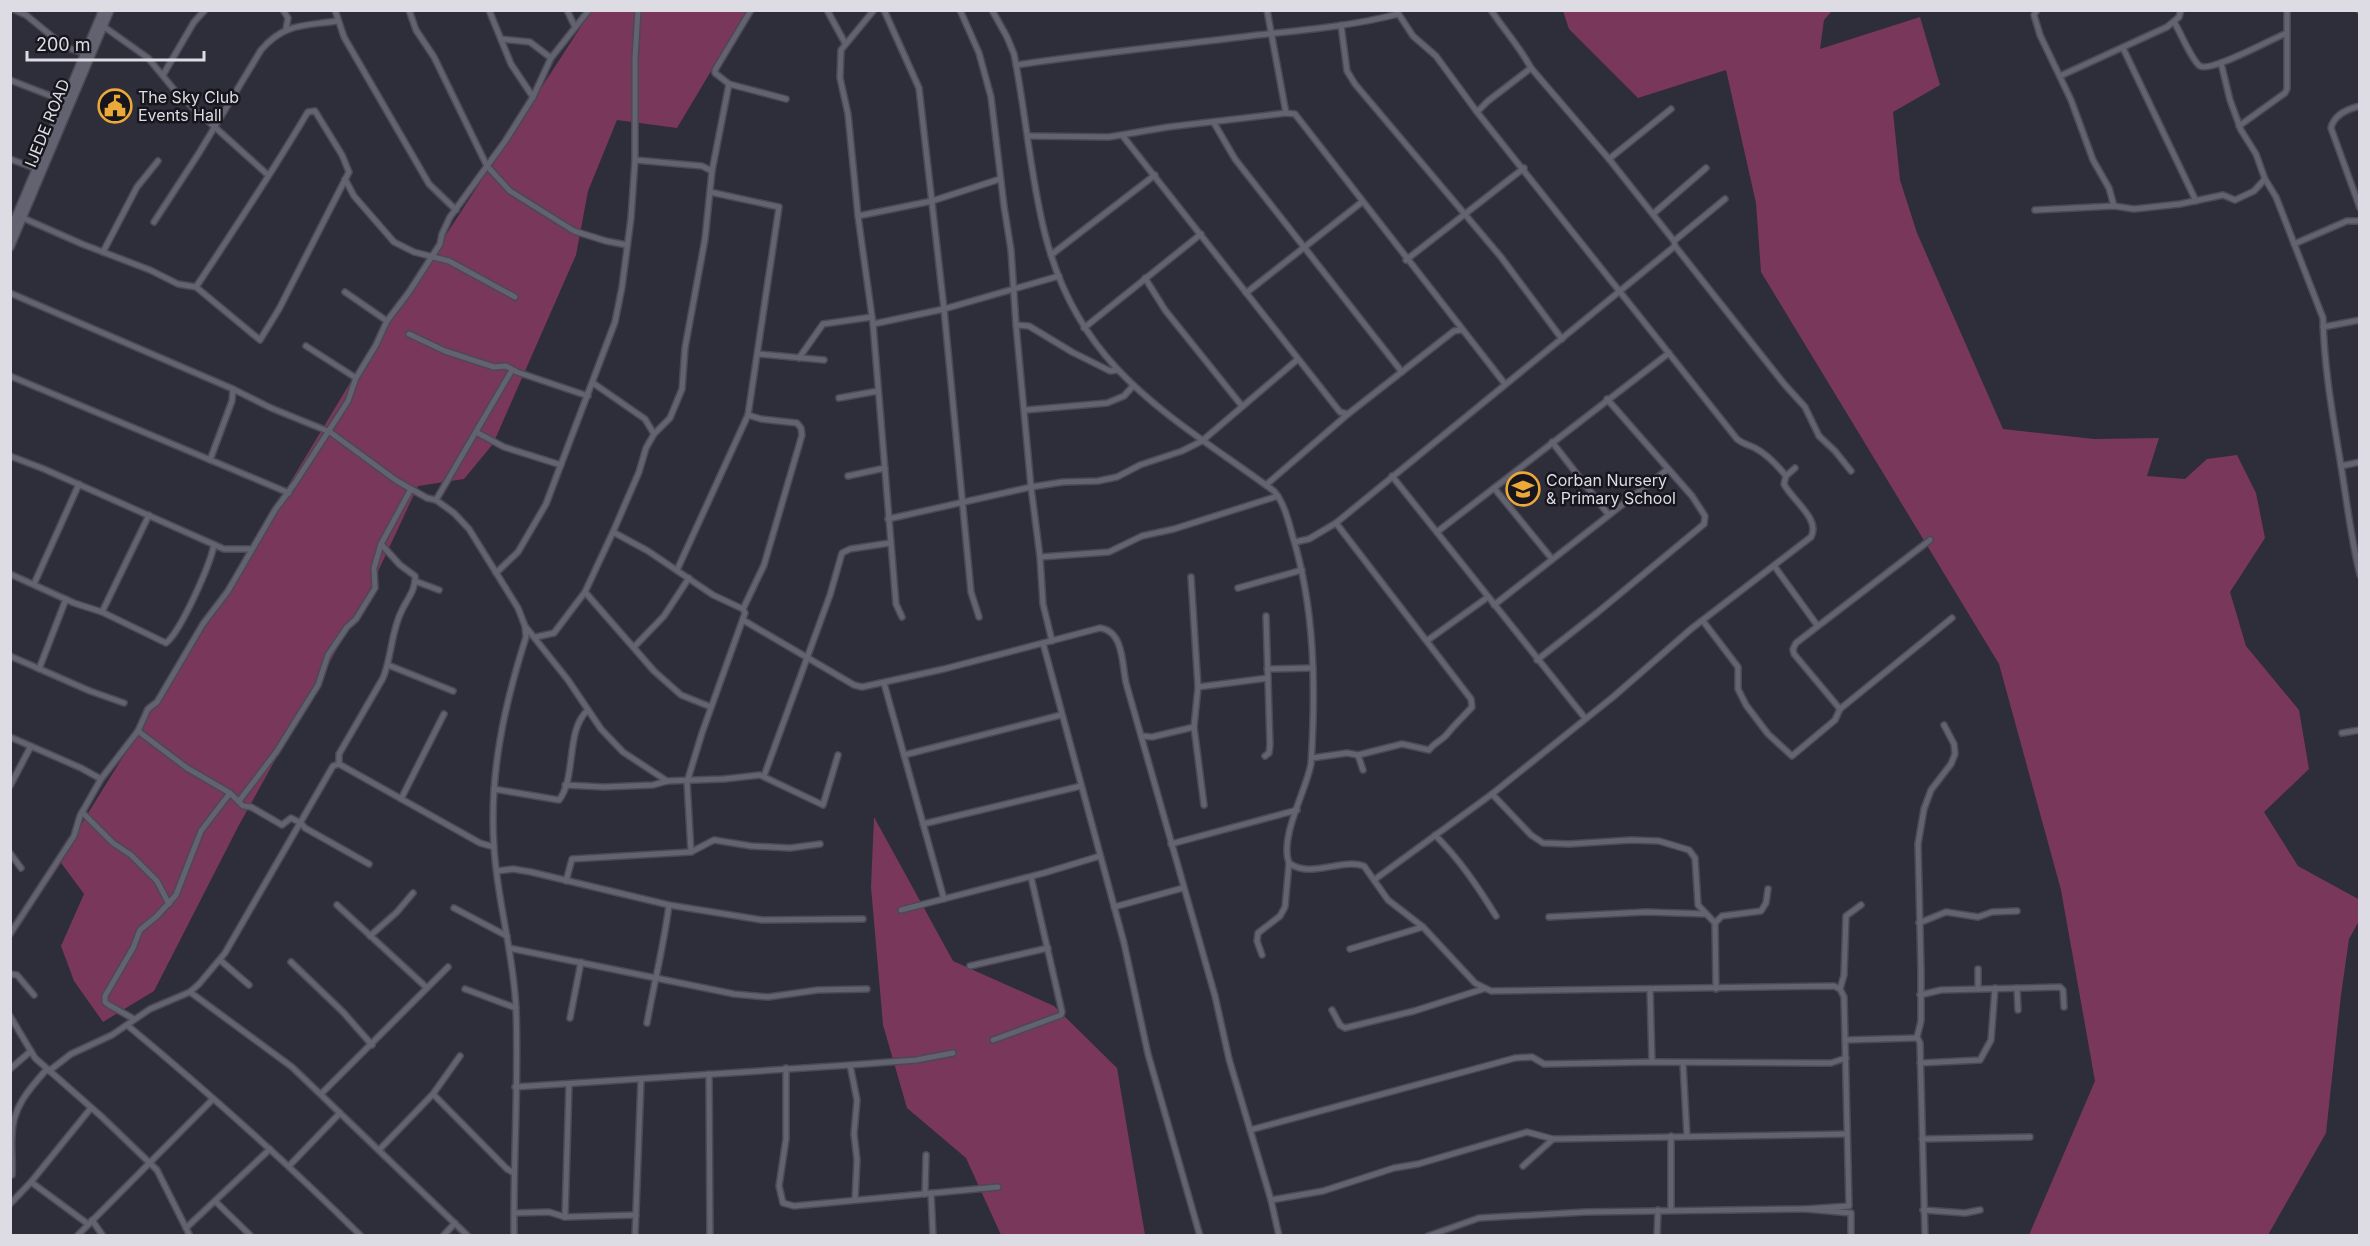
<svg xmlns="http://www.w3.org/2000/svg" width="2370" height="1246" font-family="Inter,sans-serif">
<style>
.green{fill:#79375c}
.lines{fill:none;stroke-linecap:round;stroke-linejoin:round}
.street-casing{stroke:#4a4954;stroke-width:8}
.secondary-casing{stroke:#4a4954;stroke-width:10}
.street{stroke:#636270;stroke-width:5}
.secondary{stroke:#636270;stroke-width:7}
.labels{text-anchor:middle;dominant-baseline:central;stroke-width:5;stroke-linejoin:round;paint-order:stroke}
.poi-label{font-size:16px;fill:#dddce4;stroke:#17161c;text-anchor:start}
.street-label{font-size:16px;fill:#dddce4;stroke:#17161c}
</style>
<rect width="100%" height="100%" fill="#2e2d3a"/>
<g class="green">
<polygon points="591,11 747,11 677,128 617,120 588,191 576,255 493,444 464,479 418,486 366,597 239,825 154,991 103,1022 74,981 61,946 84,894 59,860 199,634 350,383"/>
<polygon points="1563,11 1832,11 1824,20 1820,49 1920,17 1940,85 1893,112 1900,180 1917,233 2003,429 2094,439 2159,438 2147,476 2185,479 2207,459 2237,455 2256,493 2265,538 2230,592 2246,646 2299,710 2309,769 2264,812 2298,866 2360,900 2359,921 2349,939 2341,995 2326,1133 2268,1235 2029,1235 2095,1081 2061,890 1999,664 1761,272 1756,203 1726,70 1638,98 1569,29"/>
<polygon points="874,817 953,961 1054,1006 1117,1068 1145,1235 1001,1235 966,1158 907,1108 883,1025 871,887"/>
</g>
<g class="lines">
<g class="street-casing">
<g id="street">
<polyline points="15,10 26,15 65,47 83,53"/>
<polyline points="283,10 288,18 286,29"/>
<polyline points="335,10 344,37 429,184 456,210"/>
<polyline points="409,10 416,30 434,57 487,166 510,191 574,231 606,241 627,245"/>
<polyline points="489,10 511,64 533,97"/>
<polyline points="567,10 575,27"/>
<polyline points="751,10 715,70 715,73 729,84 786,99"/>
<polyline points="827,10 845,43"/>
<polyline points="874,10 841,50 840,78 848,114 858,216 873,324 896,604 902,617"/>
<polyline points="884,10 919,88 944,309 971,592 979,617"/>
<polyline points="960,10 979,53 991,97 1004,206 1011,250 1016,325 1031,487 1040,557 1043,604 1052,641"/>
<path d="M 992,10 L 1007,37 L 1014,54 C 1026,114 1030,175 1045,234 C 1079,370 1170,415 1274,491 C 1284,503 1288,519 1292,534 C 1315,608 1316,687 1311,764 C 1306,791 1279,838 1289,863 C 1310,879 1341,858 1364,866 L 1388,900 L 1423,927 L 1475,983 L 1491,991 L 1834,986 L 1840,989 L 1844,997 L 1849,1206 L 1805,1209 L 1851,1213 L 1851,1236"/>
<polyline points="1267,10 1286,113"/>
<path d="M 1396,10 L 1413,36 L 1436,56 L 1477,112 L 1737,439 C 1743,444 1749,445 1755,448 C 1768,455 1778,466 1786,476"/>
<polyline points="2037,10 2034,15 2040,35 2071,100 2093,160 2109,188 2114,206"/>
<polyline points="2359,10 2360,11"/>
<path d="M 2174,22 C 2180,31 2192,61 2200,66 C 2211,73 2273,38 2287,33"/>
<polyline points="1341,25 1347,71 1355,84 1501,257 1562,339"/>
<polyline points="103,26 148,58 177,93 268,175"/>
<polyline points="501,39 530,42 551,58"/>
<polyline points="2123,48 2196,201"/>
<path d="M 2221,63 L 2230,100 L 2241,130 L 2256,154 L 2265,179 L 2276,197 L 2323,318 C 2324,368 2333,417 2341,466 C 2347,502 2351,539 2360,575"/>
<path d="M 1016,65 C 1096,53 1177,45 1257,35 C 1304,30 1352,26 1398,14"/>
<polyline points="163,75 194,22 205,10"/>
<polyline points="2060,76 2167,27 2179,17 2181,10"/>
<polyline points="10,80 64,101"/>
<path d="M 2360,106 C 2347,109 2334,115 2331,128 L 2360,208"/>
<path d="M 1477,112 L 1488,101 L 1531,68 C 1520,47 1504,30 1491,10"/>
<polyline points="1214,123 1235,159 1402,372"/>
<polyline points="2239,126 2285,93 2287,89 2287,10"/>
<polyline points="1122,135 1340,412 1348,414"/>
<polyline points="1028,136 1109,137 1168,127 1286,113 1295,114 1505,384"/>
<polyline points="10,159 37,169"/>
<polyline points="1609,159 1671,109"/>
<polyline points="712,171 729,84"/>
<polyline points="345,179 354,196 394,242 414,252 449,261 515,297"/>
<polyline points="2035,210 2114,206 2134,209 2180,204 2223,195 2235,200 2254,191 2265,179"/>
<polyline points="1653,214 1706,168"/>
<polyline points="858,216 932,201 1000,179"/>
<path d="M 23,218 L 82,244 L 150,270 L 178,284 L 196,287 L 260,340 L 279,309 L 349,172 L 342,155 L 315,111 L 308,112 L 306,115 C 271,174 234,230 196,287"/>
<path d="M 154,222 L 199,153 L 261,50 C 284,23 304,26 337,21"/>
<polyline points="1674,241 1725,199"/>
<polyline points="2294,244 2347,221 2360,221"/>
<polyline points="1675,246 1785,385 1805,407 1819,436 1835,451 1851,471"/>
<polyline points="103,252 137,187 158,161"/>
<polyline points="1051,255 1155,175"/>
<polyline points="1406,260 1524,168"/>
<polyline points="1145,278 1165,310 1242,406"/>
<polyline points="345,292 387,321"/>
<path d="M 10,293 L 233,389 L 271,408 L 330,432 L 397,481 L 427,498 L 436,500 L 454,513 L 469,529 L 518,608 L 525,626 L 526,637 C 504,706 489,775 494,847 C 497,901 514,954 516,1009 C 519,1084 513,1160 514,1236"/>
<polyline points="1246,293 1362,202"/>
<polyline points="873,324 944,309 1059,276"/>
<polyline points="1016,325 1029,326 1072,352 1110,371 1118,370"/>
<polyline points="2323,327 2360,320"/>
<polyline points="1084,328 1201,234"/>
<polyline points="409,334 445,351 494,367 506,366 517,372 588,396"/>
<polyline points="306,346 356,378"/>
<polyline points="759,354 824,360"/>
<polyline points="799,358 823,324 872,317"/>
<polyline points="10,376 289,493"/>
<polyline points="593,383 645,419 654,434"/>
<polyline points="839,398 878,391"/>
<polyline points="1026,410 1107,403 1124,396 1133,386"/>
<polyline points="476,432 504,447 561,465"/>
<polyline points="1552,442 1608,514"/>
<polyline points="10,456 44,469 224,549 252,549"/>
<polyline points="210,460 232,401 233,389"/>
<polyline points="2341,466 2360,462"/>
<polyline points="848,476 885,468"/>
<polyline points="1392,476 1585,718"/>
<polyline points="1266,485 1348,414 1454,331 1461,330"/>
<polyline points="1494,488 1552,559"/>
<polyline points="436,500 512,370"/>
<polyline points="888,519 1031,487 1063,482 1098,481 1117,477 1140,465 1182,451 1202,441 1298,359"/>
<polyline points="613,532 639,472 646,448 654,434 670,418 682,389 685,348 705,239 712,171 702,166 635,160"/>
<polyline points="1437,532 1669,353"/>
<polyline points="1295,542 1309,539 1336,523 1675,246 1674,241 1609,159 1531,68"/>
<polyline points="1040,557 1109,552 1142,536 1174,529 1278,496"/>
<polyline points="1775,567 1817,625"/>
<polyline points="677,570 748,415 779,207 710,192"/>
<polyline points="496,573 518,552 546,504 615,322 622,287 631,218 635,160 635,58 638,10"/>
<path d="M 10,574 L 74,603 L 102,612 L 166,643 C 181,631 210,565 214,545"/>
<polyline points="1191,577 1198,687 1194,727 1204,805"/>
<polyline points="415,581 439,590"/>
<polyline points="34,584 79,484"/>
<polyline points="1238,588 1302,570"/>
<polyline points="585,592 654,671 681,695 711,707"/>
<polyline points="1494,605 1668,469"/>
<polyline points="743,609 764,565 802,435 801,428 797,423 761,419 748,415"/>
<polyline points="102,612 149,515"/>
<path d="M 743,620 L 854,685 L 862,687 L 944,669 L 1100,628 C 1124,631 1122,665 1126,683 L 1215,996 L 1229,1059 L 1271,1200 L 1279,1236"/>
<polyline points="1703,621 1738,667 1738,689 1746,705 1768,734 1792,756 1835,720 1840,709 1952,618"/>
<polyline points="525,626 568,680 601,729 623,752 667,781"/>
<polyline points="536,637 554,633 585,592 613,532 648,551 713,595 743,609 745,613 702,733 687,782 691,852"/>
<polyline points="1428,640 1488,597"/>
<polyline points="1043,643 1124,943 1148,1054 1200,1236"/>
<polyline points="634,647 664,616 689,578"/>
<polyline points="10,656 90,691 124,703"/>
<polyline points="1537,660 1598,612 1704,524 1705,516 1692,496 1607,399"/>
<polyline points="388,665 453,691"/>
<polyline points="39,669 66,599"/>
<polyline points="1267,669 1313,668"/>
<polyline points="884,683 944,899"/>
<polyline points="1198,687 1268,678"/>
<polyline points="1840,709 1794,654 1793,649 1796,643 1930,540"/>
<polyline points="138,731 187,768 230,793 243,806 251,807 282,825 291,818 301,823 305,828 369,864"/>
<polyline points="2342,733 2360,730"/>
<polyline points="1142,736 1152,737 1194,727"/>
<polyline points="10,737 81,768 101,779"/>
<polyline points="904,755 1061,715"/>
<polyline points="1358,755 1363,770"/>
<polyline points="1265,756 1269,753 1270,745 1266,616"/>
<path d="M 1312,758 L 1347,753 L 1358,755 L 1402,744 L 1429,750 C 1435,742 1443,740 1448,733 C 1455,724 1464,716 1472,707 L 1471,699 L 1336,523"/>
<path d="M 339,764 L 339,754 L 383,678 C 392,656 391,631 402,610 C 408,598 416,589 415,576 L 400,565 L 381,544"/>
<polyline points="764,776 830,595 842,553 850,549 890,543"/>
<polyline points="565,785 604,787 653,785 667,781 724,779 760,775 823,805 838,755"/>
<polyline points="10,786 31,746"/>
<path d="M 494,789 L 559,800 C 577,777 565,730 588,710"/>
<polyline points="1492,794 1531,835 1543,843 1569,844 1631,840 1659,841 1689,850 1695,858 1698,905 1715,923 1716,989"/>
<polyline points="401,799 444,714"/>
<polyline points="239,801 277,751 318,685 328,655 347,627 356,619 375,588 374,568 381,544 411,489"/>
<polyline points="82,812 113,843 131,855 157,881 169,904"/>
<polyline points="923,824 1081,786"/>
<path d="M 1435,835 C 1460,860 1478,887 1496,916"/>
<polyline points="1171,844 1297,810"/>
<polyline points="10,853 21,868"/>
<polyline points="497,871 513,869 531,872 669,905 762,920 863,919"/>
<path d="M 1374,880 L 1492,794 L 1613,697 L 1691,629 L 1811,537 C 1821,519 1791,499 1784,484 L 1786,476 L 1795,468"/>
<polyline points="566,881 572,859 691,852 714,840 751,846 790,848 820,844"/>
<polyline points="337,905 427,988"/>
<polyline points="1114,907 1183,888"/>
<polyline points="454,908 507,936"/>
<polyline points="901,910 1044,873 1100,856"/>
<polyline points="1549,917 1646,912 1706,914"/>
<polyline points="1715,923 1722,916 1761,911 1766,903 1768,889"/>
<polyline points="1919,923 1946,912 1978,917 1992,912 2017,911"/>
<polyline points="10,934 74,836 80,816 101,779 138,731 148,709 157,702 203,624 228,591 275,510 295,483 348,401 356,378 376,345 387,321 409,292 440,244 442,234 450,217 506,140 533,97 551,58 589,10"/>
<polyline points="370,936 397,912 413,893"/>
<polyline points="509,948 734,994 768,997 818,990 867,989"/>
<polyline points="1350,949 1423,927"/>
<polyline points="1262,955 1257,941 1258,933 1280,916 1285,907 1289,863"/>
<polyline points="220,960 249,985"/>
<polyline points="291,962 343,1012 372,1045"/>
<polyline points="970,966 1048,948"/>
<polyline points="1978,969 1978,989"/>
<polyline points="10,974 17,975 34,995"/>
<polyline points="2017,988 2018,1010"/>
<polyline points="465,989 516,1008"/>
<polyline points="1650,989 1652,1062"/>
<polyline points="1840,989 1844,975 1846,916 1861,905"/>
<polyline points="190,992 292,1067 468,1236"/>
<polyline points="1920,995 1941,990 2060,987 2063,990 2064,1007"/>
<polyline points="1332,1010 1340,1025 1345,1028 1414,1011 1483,989"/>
<polyline points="10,1016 35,1058 102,1117 157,1170 190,1236"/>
<polyline points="570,1018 581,962"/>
<polyline points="134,1019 109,1005 105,1002 105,996 133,948 140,930 157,916 176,895 201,831 230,793"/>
<path d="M 647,1023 C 654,983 664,945 669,905"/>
<path d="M 127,1025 C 208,1092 286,1162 361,1236"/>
<polyline points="993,1040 1061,1015 1062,1012 1031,877"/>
<polyline points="1845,1040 1917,1038"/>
<polyline points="1920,1063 1980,1060 1991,1040 1995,988"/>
<polyline points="1683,1064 1687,1136"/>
<polyline points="850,1065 916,1060 953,1053"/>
<polyline points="786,1068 786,1139 779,1186 783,1203 794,1206 998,1187"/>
<polyline points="10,1069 31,1051"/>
<polyline points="49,1071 71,1054 112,1035 150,1009 190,992 199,984 225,953 333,766 339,764 480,843 494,847"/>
<polyline points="709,1074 710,1236"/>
<polyline points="515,1087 850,1065 857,1100 854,1134 857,1160 855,1200"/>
<polyline points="321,1094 448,967"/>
<polyline points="433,1094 507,1169 514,1173"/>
<polyline points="1250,1130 1515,1058 1532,1057 1544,1064 1652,1062 1811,1063 1831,1063 1846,1058"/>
<polyline points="1922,1139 2030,1137"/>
<polyline points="379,1150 433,1094 460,1056"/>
<polyline points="289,1166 340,1113"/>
<polyline points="1523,1166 1553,1139"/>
<path d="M 12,1175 C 13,1162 11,1149 12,1136 C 12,1108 29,1089 47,1069"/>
<polyline points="31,1182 88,1224"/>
<polyline points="931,1193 933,1236"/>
<polyline points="925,1194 926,1155"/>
<polyline points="1271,1200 1323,1191 1394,1168 1418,1164 1527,1132 1553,1139 1847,1134"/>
<polyline points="215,1201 251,1236"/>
<polyline points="10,1204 31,1182 91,1108"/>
<polyline points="1671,1210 1671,1136"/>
<polyline points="1923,1210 1965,1213 1980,1210"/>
<polyline points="514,1213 549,1212 565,1217 636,1215"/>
<polyline points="565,1217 569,1084"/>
<polyline points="92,1220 103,1236"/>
<polyline points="186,1228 270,1149"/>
<polyline points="77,1236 213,1099"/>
<polyline points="443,1236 455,1223"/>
<polyline points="635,1236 641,1080"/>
<polyline points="1428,1236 1479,1218 1586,1212 1805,1209"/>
<polyline points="1657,1236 1658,1210"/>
<polyline points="1925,1236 1920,1043 1917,1037 1921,1021 1921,970 1918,844 1924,809 1931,790 1951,764 1955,754 1954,744 1944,725"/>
</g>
</g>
<g class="secondary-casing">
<g id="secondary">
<polyline points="10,231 103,10"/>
<polyline points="10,247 110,10"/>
</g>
</g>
<use href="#street" class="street"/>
<use href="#secondary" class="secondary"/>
</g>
<defs>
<g id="civic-ring" transform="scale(1.725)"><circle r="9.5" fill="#17161c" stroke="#eba93a" stroke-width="1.5"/><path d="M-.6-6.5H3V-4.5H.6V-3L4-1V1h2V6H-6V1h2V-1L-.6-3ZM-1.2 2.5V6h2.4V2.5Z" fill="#eba93a"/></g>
<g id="school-ring" transform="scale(1.725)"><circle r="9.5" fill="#17161c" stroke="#eba93a" stroke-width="1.5"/><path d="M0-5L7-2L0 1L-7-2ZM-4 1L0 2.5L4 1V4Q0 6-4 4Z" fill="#eba93a"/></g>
</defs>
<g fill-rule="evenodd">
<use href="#civic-ring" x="115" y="106"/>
<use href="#school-ring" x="1523" y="489"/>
</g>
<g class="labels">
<g class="poi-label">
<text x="138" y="97">The Sky Club<tspan x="138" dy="18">Events Hall</tspan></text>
<text x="1546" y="480">Corban Nursery<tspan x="1546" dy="18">&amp; Primary School</tspan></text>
</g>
<g class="street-label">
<text transform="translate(47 123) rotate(-68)">IJEDE ROAD</text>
</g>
</g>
<rect width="2370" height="1246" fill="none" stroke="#dddce4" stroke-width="24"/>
<path d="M27 51v9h177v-9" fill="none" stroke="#dddce4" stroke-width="3"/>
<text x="36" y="51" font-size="18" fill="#dddce4" stroke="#17161c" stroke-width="4.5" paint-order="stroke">200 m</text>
</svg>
